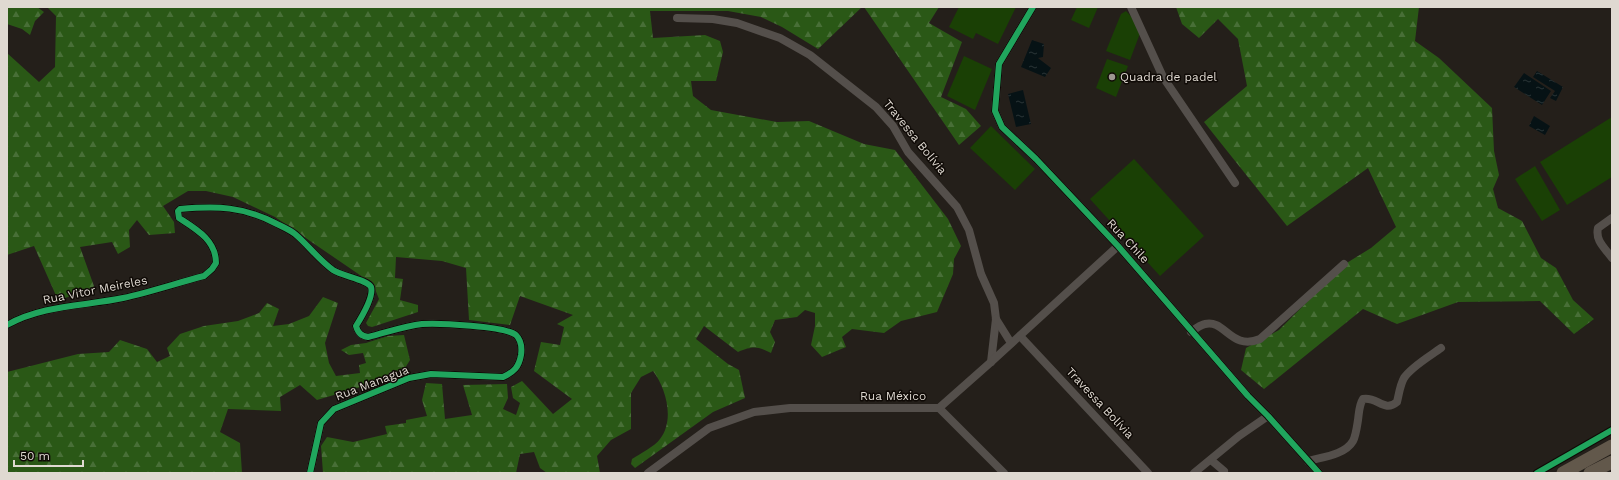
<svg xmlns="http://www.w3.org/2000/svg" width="1619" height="480" font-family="'Work Sans',sans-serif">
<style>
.forest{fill:url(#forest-firs)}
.green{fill:#1a4005}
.water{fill:url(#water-ripples)}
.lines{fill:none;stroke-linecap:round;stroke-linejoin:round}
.street{stroke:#544f4b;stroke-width:8}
.primary{stroke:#62584b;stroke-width:13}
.cycleway-casing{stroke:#0f0a06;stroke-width:8}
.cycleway{stroke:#20a55d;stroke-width:6}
.poi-dot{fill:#9e9891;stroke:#0f0a06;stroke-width:1.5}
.labels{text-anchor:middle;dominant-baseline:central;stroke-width:3;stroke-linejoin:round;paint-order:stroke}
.poi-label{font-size:12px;fill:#dfd9d1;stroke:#0f0a06;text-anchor:start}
.street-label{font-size:12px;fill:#dfd9d1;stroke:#0f0a06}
</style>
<defs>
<pattern id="forest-firs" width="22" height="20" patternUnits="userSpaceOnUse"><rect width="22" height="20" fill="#2a5816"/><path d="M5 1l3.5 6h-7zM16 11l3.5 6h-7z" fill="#486f37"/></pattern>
<pattern id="water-ripples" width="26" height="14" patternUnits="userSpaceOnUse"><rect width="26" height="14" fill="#061215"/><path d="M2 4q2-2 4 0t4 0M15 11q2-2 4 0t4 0" fill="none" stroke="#2a3436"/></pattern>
</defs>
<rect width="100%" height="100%" fill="#241f1a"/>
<g class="forest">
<polygon points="7,7 37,7 44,12 35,21 30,35 22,29 7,24"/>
<path d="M 47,7 L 862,7 L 818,49 L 782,27 L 761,17 L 728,11 L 650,11 L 653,38 L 705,35 L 720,41 L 723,52 L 716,81 L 691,81 L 693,96 L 711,110 L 777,122 L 809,121 L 864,144 L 895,150 L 948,219 L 961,246 L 954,259 L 953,274 L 937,312 L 901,321 L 884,333 L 852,329 L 842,337 L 846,347 L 822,357 L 811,345 L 815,326 L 815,313 L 805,310 L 797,317 L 775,320 L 770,332 L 775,342 L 771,353 C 757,346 753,346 738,352 L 704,326 L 696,339 L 728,364 L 739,370 L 745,398 L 713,412 L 635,468 L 631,464 L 632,459 C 640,454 655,446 660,439 C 675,420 666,388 653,371 L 641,377 L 631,393 L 631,429 L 611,440 L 597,456 L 600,473 L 547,473 L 540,468 L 534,452 L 520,454 L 516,473 L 323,473 L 321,446 L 327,437 L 353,442 L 387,434 L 385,426 L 406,423 L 406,420 L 427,416 L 422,400 L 426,383 L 442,384 L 445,419 L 472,415 L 463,385 L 507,384 L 508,398 L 503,409 L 516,415 L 520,403 L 513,398 L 511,387 L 522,381 L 553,414 L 572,399 L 534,371 L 541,342 L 560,345 L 564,327 L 557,324 L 573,315 L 520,296 L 510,325 L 469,320 L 466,268 L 442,261 L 396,257 L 395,278 L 403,279 L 400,300 L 418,305 L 418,312 L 372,327 L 368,326 L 366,323 L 379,299 L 373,284 L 275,217 L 233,197 L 206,191 L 188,191 L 163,206 L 174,222 L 175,233 L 149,235 L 137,220 L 129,230 L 130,247 L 118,254 L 112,242 L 80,247 L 95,289 L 58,300 L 34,246 L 7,255 L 7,53 L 39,82 L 55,67 L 56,16 Z"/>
<polygon points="864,7 939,7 929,23 962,42 941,97 966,109 981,126 959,145"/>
<polygon points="1149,7 1419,7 1415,41 1439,58 1492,108 1494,151 1499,175 1493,189 1498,208 1522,221 1541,258 1556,268 1573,300 1594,319 1574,334 1540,301 1458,302 1397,324 1363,309 1264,389 1241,370 1246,348 1279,330 1345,264 1371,248 1396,227 1368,168 1287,226 1204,122 1247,86 1238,39 1218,19 1199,38 1182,24 1176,7"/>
<polygon points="323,297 338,303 325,343 329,363 336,376 360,373 359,365 366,363 363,353 349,355 341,350 351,345 366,343 388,336 404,335 410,360 405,368 371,384 317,400 300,385 280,397 281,411 228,409 220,432 240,443 242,473 7,473 7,372 78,354 109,352 120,340 147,349 157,362 170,356 167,348 180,334 204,326 238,321 259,313 267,303 279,309 273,326 289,324 309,316"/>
</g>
<g class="green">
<polygon points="959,7 1016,7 998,44 976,33 973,39 949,27"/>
<polygon points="1077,7 1098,7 1089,28 1071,20"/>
<polygon points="1126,11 1142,28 1130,60 1106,51 1121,14"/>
<polygon points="964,56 992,69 975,110 947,96"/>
<polygon points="1107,59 1128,66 1116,97 1096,88"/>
<polygon points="1612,117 1612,177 1567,205 1540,162"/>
<polygon points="991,126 1035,169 1015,190 970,148"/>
<polygon points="1134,159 1204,236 1160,276 1090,199"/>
<polygon points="1535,166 1560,210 1542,221 1515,179"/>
</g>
<g class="water">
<polygon points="1032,40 1044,44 1043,57 1038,58 1051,68 1045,77 1021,67"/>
<polygon points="1537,71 1563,87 1556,101 1550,98 1555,91 1533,77"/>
<polygon points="1524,73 1551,91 1542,105 1514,87"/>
<polygon points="1023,90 1031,124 1016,127 1008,94"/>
<polygon points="1534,116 1550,126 1545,135 1529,126"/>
</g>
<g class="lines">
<g class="street">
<polyline points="1033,7 999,64 995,111 1002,127 1036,159 1118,246 1248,396 1268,416 1319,473"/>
<polyline points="1131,7 1163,77 1235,183"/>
<polyline points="677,18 713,19 737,23 780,38 810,55 876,107 893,126 908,152 957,207 969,230 981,274 994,303 996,319 991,362"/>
<path d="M 1612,218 L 1598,228 C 1595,241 1605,248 1612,258"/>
<polyline points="996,319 1011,343"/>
<path d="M 7,325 C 42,305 85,306 123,298 C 150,292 177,283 204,276 L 212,269 L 216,263 C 216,240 196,229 179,218 L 178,211 L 180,209 C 217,206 243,206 277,224 C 283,227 290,230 295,234 C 308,245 319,260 333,270 C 342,276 368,280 371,287 C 374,296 361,318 356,326 C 358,333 361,336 368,337 C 385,333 404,326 422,324 C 438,323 505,326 516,335 C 521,340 522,348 521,355 C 519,367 514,372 503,377 L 431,374 L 409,378 L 334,409 L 321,423 L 310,473"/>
<path d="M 1191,332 C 1195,329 1200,325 1205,324 C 1225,319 1231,351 1260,339 L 1344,264"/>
<polyline points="1020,336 1148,473"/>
<polyline points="939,408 1004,473"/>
<polyline points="1211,460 1224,471"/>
<path d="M 1308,461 C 1322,457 1345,455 1353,441 C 1356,435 1357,426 1358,420 C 1359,413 1359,405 1363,399 C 1377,396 1384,413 1397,402 C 1399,394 1400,385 1404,378 C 1411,367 1430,356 1441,348"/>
<polyline points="648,473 709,428 754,412 790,408 939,408 991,362 1118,246"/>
<polyline points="1194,473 1239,436 1268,416"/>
</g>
<g class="primary">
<polyline points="1563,473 1612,446"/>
<polyline points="1590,473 1612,462"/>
</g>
<g class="cycleway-casing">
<g id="cycleway">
<polyline points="1033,7 999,64 995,111 1002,127 1036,159 1118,246 1248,396 1268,416 1319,473"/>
<path d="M 7,325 C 42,305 85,306 123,298 C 150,292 177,283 204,276 L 212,269 L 216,263 C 216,240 196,229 179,218 L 178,211 L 180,209 C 217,206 243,206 277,224 C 283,227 290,230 295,234 C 308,245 319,260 333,270 C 342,276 368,280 371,287 C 374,296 361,318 356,326 C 358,333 361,336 368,337 C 385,333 404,326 422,324 C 438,323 505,326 516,335 C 521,340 522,348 521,355 C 519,367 514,372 503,377 L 431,374 L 409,378 L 334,409 L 321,423 L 310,473"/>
<polyline points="1537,473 1612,430"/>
</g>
</g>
<use href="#cycleway" class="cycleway"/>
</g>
<circle class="poi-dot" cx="1112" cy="77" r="4"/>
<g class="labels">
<g class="poi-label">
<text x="1120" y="77">Quadra de padel</text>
</g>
<g class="street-label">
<text transform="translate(915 137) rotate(51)">Travessa Bolívia</text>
<text transform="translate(1128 241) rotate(47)">Rua Chile</text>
<text transform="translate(95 290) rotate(-11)">Rua Vitor Meireles</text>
<text transform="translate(372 383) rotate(-21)">Rua Managua</text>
<text x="893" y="396">Rua México</text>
<text transform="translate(1100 403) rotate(47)">Travessa Bolívia</text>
</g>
</g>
<rect width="1619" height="480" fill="none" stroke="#dfd9d1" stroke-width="16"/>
<path d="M14 460v6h69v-6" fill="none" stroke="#dfd9d1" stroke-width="2"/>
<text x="20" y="460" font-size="12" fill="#dfd9d1" stroke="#0f0a06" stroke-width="3" paint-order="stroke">50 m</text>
</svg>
